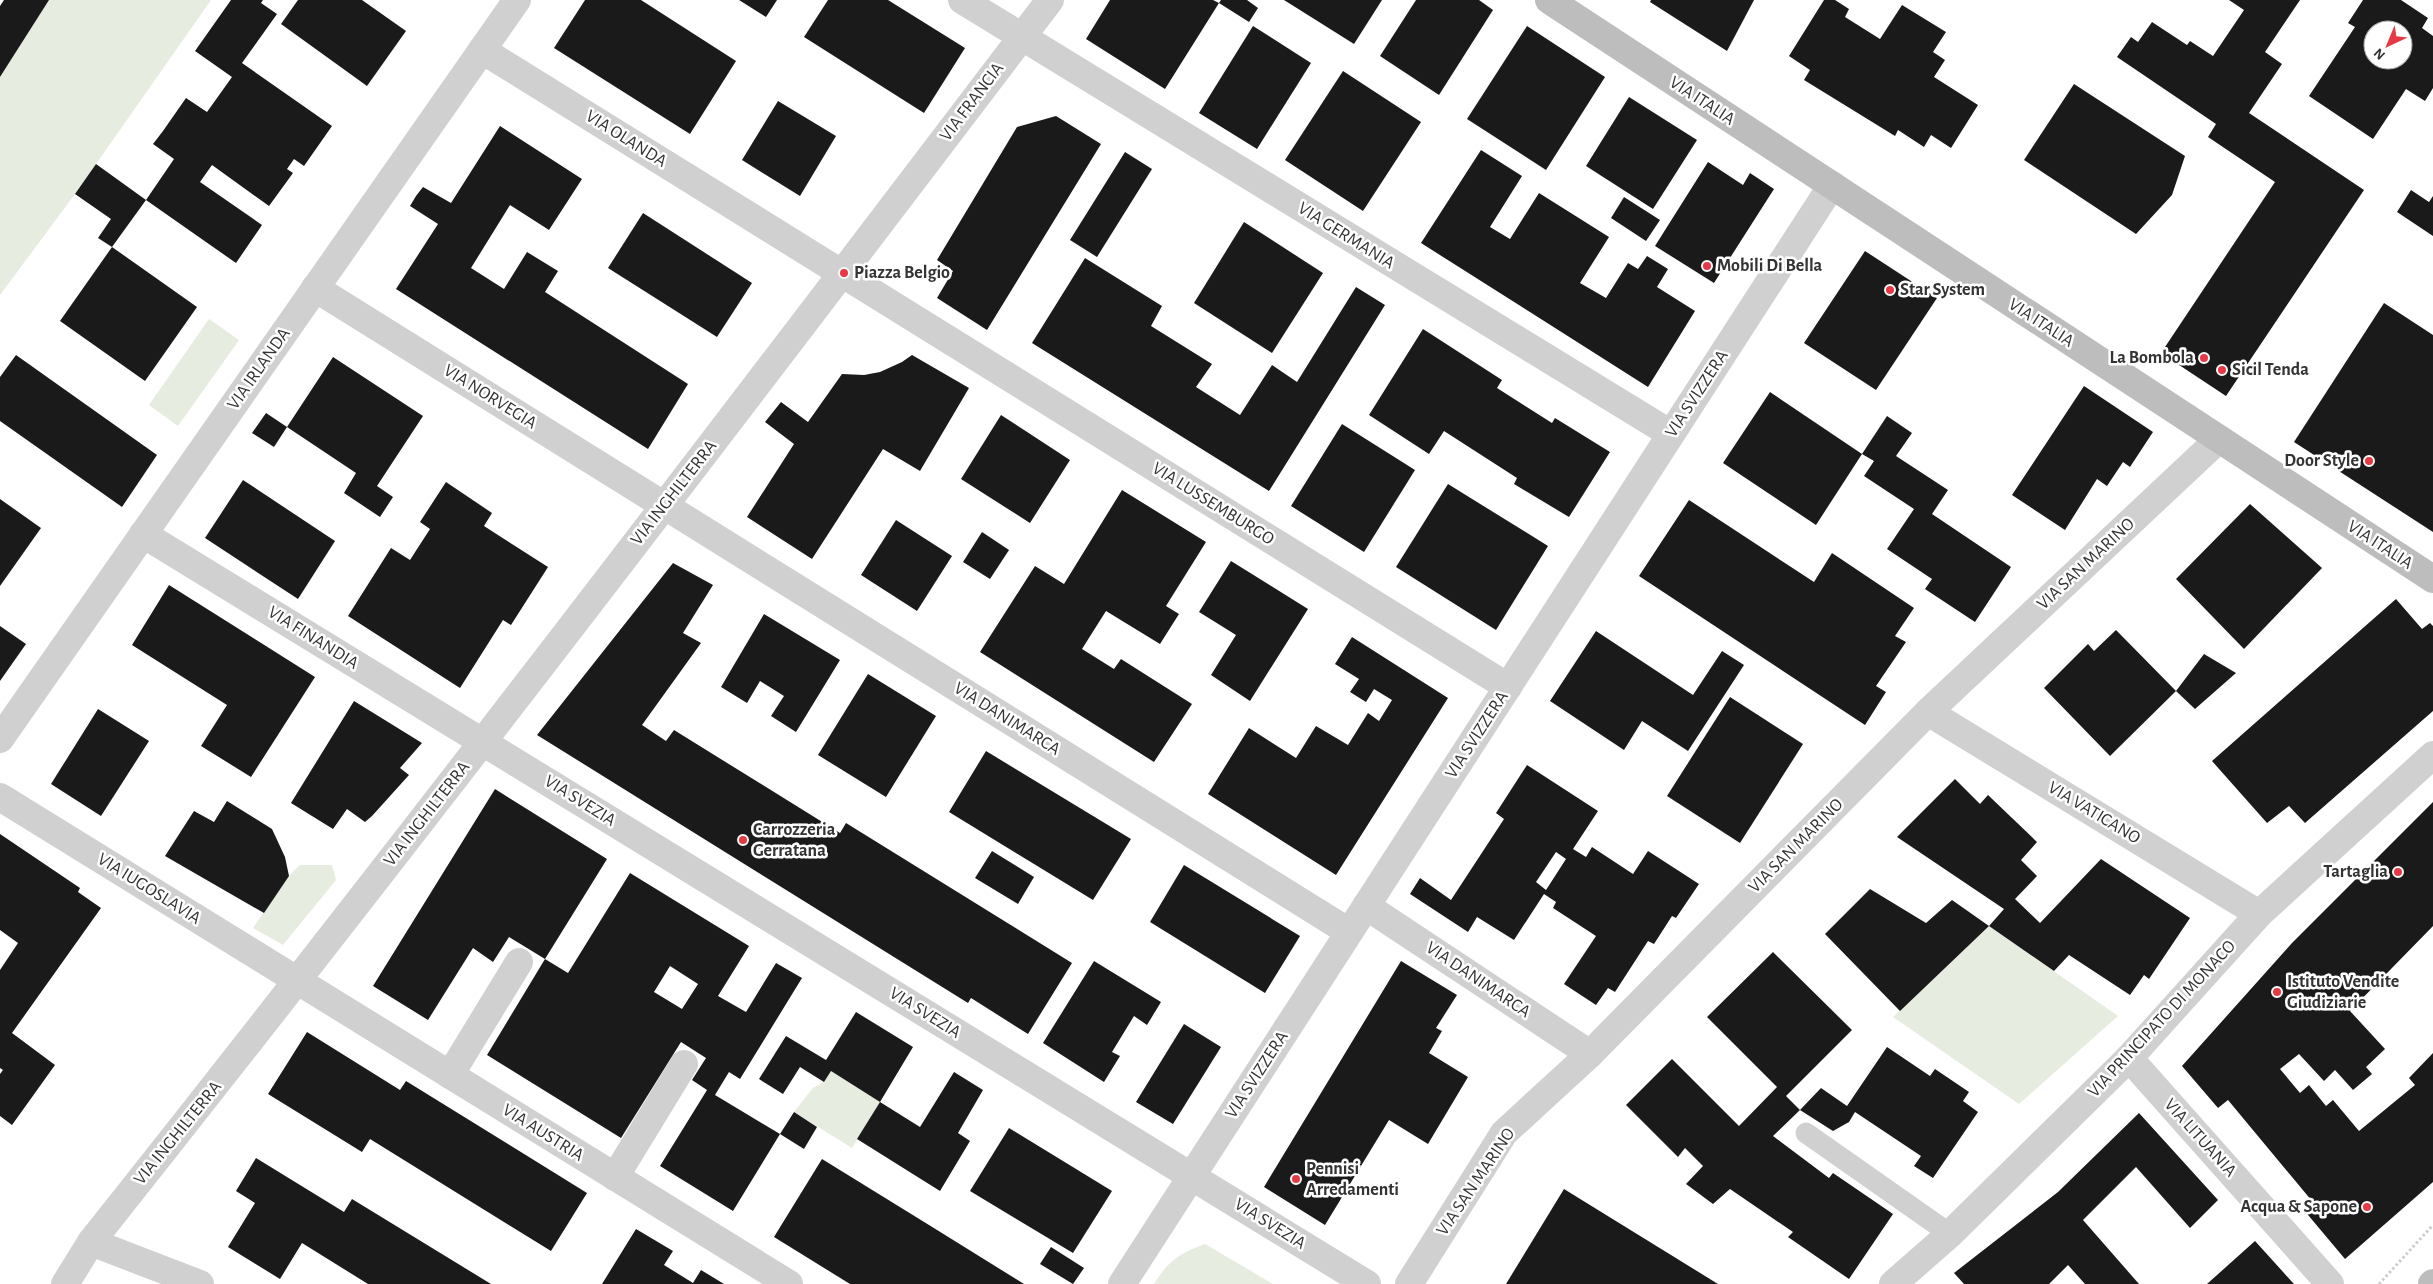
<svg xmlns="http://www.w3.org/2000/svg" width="2433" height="1284" font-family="'Alegreya Sans',sans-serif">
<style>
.green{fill:#e6ecdf}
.building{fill:#1a1a1a;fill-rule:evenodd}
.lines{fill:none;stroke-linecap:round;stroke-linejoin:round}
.path{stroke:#cdcdcd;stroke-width:3;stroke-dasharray:2.5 2.5;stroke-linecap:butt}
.lane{stroke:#d0d0d0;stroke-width:21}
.street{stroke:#d0d0d0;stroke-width:28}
.secondary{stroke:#bdbdbd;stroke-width:28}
.poi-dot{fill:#e63946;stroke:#fff;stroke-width:2}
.labels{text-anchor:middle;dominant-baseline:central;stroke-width:5;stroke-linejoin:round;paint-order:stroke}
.street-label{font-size:18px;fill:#333;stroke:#fff}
.poi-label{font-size:18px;font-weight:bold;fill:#333;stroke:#fff;text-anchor:start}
</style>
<rect width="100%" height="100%" fill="#fff"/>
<g class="green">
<polygon points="49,0 211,0 75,194 0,295 0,77"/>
<polygon points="209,319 239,340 178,426 149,405"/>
<polygon points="300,865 332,865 336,880 283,945 253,928 289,876"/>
<polygon points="1989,926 2118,1016 2019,1104 1893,1017"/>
<polygon points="831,1071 880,1102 852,1148 794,1112 813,1088 824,1082"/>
<path d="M 1205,1244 L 1273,1284 L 1154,1284 C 1170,1259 1179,1254 1205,1244 Z"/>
</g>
<g class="building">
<polygon points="4,0 49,0 0,77 0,6"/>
<polygon points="231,0 263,0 261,3 277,14 242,63 332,126 304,166 294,159 287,169 293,173 269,206 212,165 200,182 262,225 236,263 146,200 174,159 153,144 163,131 186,98 207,112 232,77 195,51"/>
<polygon points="298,0 362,0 406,31 367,86 281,24"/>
<polygon points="585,0 641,0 736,61 690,134 554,48"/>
<polygon points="739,0 777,0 766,17"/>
<polygon points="828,0 888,0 965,48 924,113 804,37"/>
<polygon points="1110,0 1213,0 1219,3 1221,0 1247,0 1258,8 1249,22 1219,3 1165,89 1086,39"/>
<polygon points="1284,0 1382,0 1354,44"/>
<polygon points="1416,0 1479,0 1493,10 1439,95 1380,56"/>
<polygon points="1651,0 1754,0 1727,51 1650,2"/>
<polygon points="1824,0 1835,0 1849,9 1845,17 1880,39 1902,5 1946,32 1933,52 1945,60 1934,77 1978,105 1951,148 1931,135 1924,147 1898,130 1895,136 1804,80 1810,70 1789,56"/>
<polygon points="2229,0 2300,0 2265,52 2282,64 2249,113 2364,190 2226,396 2161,353 2275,182 2208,137 2216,124 2117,57 2131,37 2138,42 2152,22 2187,45 2190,41 2213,56 2244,10"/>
<path d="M 2363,0 L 2401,0 L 2428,18 L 2422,28 L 2433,36 L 2433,88 L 2425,101 L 2406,89 L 2373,139 L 2309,96 L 2355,27 L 2348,23 ZM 2373,30 L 2403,30 L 2403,60 L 2373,60 Z"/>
<polygon points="1253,26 1311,63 1257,149 1199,113"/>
<polygon points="1527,26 1605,77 1546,170 1467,119"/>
<polygon points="1343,71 1421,122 1363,211 1285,160"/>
<polygon points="2074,84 2185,156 2172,195 2136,234 2024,160"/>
<polygon points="1629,97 1697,140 1653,209 1586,166"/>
<polygon points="778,101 836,136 800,196 742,160"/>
<polygon points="1056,116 1101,144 987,330 937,298 953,271 937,260 1017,127"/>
<polygon points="500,126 582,179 549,230 510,205 471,268 504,289 527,252 558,271 545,292 688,384 648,449 396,289 438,224 410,206 416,196 423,187 451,203"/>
<polygon points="1481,150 1522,176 1490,227 1510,239 1539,193 1609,237 1580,283 1606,298 1628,263 1638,269 1647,256 1668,269 1657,287 1695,311 1648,387 1421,243"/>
<polygon points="1125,152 1152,169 1097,257 1070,240"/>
<polygon points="1708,162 1743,185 1750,173 1774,189 1714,283 1655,246"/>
<polygon points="96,164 146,200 112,247 98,238 111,219 75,194"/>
<polygon points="2411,190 2429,202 2433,196 2433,236 2397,212"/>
<polygon points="1624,197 1660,220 1646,241 1611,218"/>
<polygon points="643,213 752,283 717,337 608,268"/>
<polygon points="1244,222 1323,273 1272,353 1194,303"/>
<polygon points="112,247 197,307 145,381 60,321"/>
<polygon points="1865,251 1937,298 1876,390 1804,343"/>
<polygon points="1085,258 1162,306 1151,326 1212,364 1196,387 1240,415 1272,365 1297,382 1356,287 1385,305 1269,491 1032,343"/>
<polygon points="2384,303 2433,335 2433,532 2294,442"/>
<polygon points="1423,329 1502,380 1497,388 1552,423 1555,418 1610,452 1569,517 1514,484 1517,478 1444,431 1429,454 1369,415"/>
<polygon points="16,355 157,455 122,507 0,421 0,377"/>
<polygon points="912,355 969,388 920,471 883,449 812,559 747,517 794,444 765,422 781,402 808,422 842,374 864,375 880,372 902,362"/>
<polygon points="333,357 423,416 377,486 393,497 380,517 344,493 356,473 287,427"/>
<polygon points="2084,386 2153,432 2130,467 2123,462 2107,486 2097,479 2065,530 2012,495"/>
<polygon points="1770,392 1862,454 1816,525 1723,463"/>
<polygon points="266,413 287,427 274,447 252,433"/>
<polygon points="1001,415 1070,460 1030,523 961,479"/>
<polygon points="1887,416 1912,433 1896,456 1948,490 1932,514 2011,567 1975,622 1925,589 1932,579 1887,549 1914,509 1864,476 1874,461 1862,454"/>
<polygon points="1342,424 1415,470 1364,552 1291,506"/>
<polygon points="243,480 335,541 298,599 205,538"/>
<polygon points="446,482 492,513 484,526 548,567 511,625 503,620 460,688 348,616 391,548 410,560 430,529 420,522"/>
<polygon points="1448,484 1548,546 1496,630 1396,567"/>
<polygon points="1122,490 1206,542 1166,606 1179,614 1160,644 1106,611 1082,649 1114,669 1121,659 1192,704 1154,762 980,652 1035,566 1064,584"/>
<polygon points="0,499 41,528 0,586"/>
<polygon points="1689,500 1814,582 1832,553 1914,608 1895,636 1906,642 1876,686 1886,692 1865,725 1639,576"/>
<polygon points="2250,504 2322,568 2244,649 2176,579"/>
<polygon points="896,520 952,556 917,611 861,575"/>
<polygon points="982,532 1009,550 990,579 963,562"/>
<polygon points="1231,561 1308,609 1250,701 1211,675 1236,635 1199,612"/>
<polygon points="673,563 713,585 683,633 701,643 642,725 666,741 674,730 840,833 846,823 1072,963 1028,1034 971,998 968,1003 537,735"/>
<polygon points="169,585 315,677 251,777 201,746 227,705 132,645"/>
<polygon points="2396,599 2422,629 2430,623 2433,626 2433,711 2305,823 2289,806 2267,823 2212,761"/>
<polygon points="764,614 840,660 796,732 771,716 784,696 760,681 747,703 721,687"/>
<polygon points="0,626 26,644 0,681"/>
<polygon points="2116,630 2176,691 2204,654 2236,673 2195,709 2176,691 2110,756 2044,688 2088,644 2094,651"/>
<polygon points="1596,631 1693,695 1722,651 1744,665 1688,751 1642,721 1624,750 1550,701"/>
<polygon points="1352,637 1448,698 1336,875 1208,794 1249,728 1296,758 1316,726 1348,745 1368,713 1379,721 1392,700 1374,689 1366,702 1350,692 1359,679 1335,664"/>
<polygon points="868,674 936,716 886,797 818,755"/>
<polygon points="1730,697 1803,744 1740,843 1667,796"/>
<polygon points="354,701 422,743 400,768 409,775 372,816 365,822 347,809 333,829 291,803"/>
<polygon points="98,709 149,741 101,816 51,784"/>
<polygon points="986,751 1131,839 1093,900 949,812"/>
<path d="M 1527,765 L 1598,811 L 1573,849 L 1586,857 L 1592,847 L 1633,874 L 1648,851 L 1699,884 L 1676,918 L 1672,916 L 1654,944 L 1648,941 L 1615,992 L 1608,988 L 1596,1005 L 1564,984 L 1596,936 L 1553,908 L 1556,902 L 1544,894 L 1514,940 L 1477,917 L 1468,932 L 1410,894 L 1420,878 L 1451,900 L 1504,819 L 1496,813 ZM 1556,852 L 1566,859 L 1546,890 L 1536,882 Z"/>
<polygon points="1955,779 1980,804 1988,795 2037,842 2021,860 2037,876 2015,899 2040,923 2101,859 2190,918 2149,979 2144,975 2130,995 2069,955 2054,971 1989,926 1900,1011 1825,934 1870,889 1926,923 1952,900 1989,926 2004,909 1897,837"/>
<polygon points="495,789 607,859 545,959 509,937 493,962 473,948 428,1020 373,986"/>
<polygon points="227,801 272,829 285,857 289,876 264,913 165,856 194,811 214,822"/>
<polygon points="2433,802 2433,926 2350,1011 2385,1049 2366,1067 2372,1074 2353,1090 2335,1070 2324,1081 2299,1054 2280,1069 2300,1093 2309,1085 2326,1106 2333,1100 2359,1131 2415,1085 2409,1078 2433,1053 2433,1182 2345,1259 2303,1209 2312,1201 2228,1100 2218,1108 2182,1066 2292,943"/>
<polygon points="0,834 80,888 78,892 101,908 12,1033 55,1065 12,1125 0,1116 0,1074 3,1070 0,1068 0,970 18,943 0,930"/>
<polygon points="992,851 1034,877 1018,904 975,878"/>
<polygon points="1184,865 1300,936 1265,993 1150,922"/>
<path d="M 630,873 L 749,946 L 718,996 L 746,1012 L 776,963 L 802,978 L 740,1079 L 729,1072 L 715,1095 L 780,1134 L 733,1211 L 660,1166 L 707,1090 L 692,1080 L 706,1058 L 681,1042 L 621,1138 L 487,1055 L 545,959 L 568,973 ZM 670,966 L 698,984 L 682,1009 L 654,992 Z"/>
<polygon points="1773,952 1852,1030 1786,1096 1800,1110 1773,1136 1829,1178 1833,1173 1893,1214 1849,1279 1788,1237 1793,1232 1730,1189 1713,1204 1686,1184 1703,1166 1685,1148 1678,1157 1626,1105 1672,1059 1739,1126 1777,1087 1707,1017"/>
<polygon points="1094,961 1161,1002 1147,1025 1134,1016 1112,1052 1120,1056 1104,1082 1043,1043"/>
<polygon points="1401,961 1457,995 1436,1028 1442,1031 1429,1053 1468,1077 1428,1144 1389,1120 1325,1225 1264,1187"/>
<polygon points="856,1012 913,1047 880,1102 920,1127 954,1072 983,1090 958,1133 970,1141 940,1191 857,1139 880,1102 831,1071 824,1082 800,1067 783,1094 759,1079 786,1036 826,1060"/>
<polygon points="1184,1024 1221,1047 1173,1124 1136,1102"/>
<polygon points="307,1032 400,1090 406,1081 587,1193 551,1251 370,1139 362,1152 268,1094"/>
<polygon points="1887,1047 1930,1076 1935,1069 1969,1092 1963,1101 1978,1112 1933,1178 1914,1166 1921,1156 1855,1112 1849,1122 1833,1131 1800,1110 1821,1088 1847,1106"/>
<polygon points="794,1112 817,1127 804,1149 780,1134"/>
<polygon points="2139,1113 2218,1200 2190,1228 2136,1167 2083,1220 2139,1284 2085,1284 2068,1265 2049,1284 1964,1284 1954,1273 2058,1192"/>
<polygon points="1009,1128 1112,1191 1073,1253 970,1191"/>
<polygon points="256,1158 344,1212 352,1199 491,1284 368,1284 302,1243 280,1279 228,1247 255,1203 236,1191"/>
<polygon points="822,1159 929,1225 1024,1284 850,1284 774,1237"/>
<polygon points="1564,1189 1718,1284 1506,1284"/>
<polygon points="636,1229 673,1251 664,1265 693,1283 701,1270 724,1284 602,1284"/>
<polygon points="2255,1241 2294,1284 2207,1284"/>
<polygon points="1051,1247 1084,1268 1073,1284 1040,1264"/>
</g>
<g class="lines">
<polyline class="path" points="2379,1284 2433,1225"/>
<polyline class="lane" points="1806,1133 1950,1234"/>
<g class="street">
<polyline points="962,0 1671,434"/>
<polyline points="482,50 1508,687"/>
<polyline points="315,288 1349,932"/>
<polyline points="143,534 1367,1284"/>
<polyline points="1928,712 2259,914"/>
<polyline points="0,739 517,0"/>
<polyline points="0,797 789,1284"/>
<polyline points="1366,906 1590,1054"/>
<polyline points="2129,1058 2330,1284"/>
<polyline points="450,1075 519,962"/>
<polyline points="615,1177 684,1064"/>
<polyline points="91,1242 200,1284"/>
<path d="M 65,1284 L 91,1242 C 416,833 733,417 1050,0"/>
<polyline points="1122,1284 1832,185"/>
<polyline points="1409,1284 1504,1133 1590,1054 1928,712 2219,439"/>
<polyline points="1893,1284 1950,1234 2129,1058 2259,914 2433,755"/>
</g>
<g class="secondary">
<polyline points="1549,0 2433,579"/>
<polyline points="2432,1284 2433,1283"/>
</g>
</g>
<g class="poi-dot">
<circle cx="1707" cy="266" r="5"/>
<circle cx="844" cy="273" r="5"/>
<circle cx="1890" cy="290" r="5"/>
<circle cx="2204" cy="358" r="5"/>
<circle cx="2222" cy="370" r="5"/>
<circle cx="2369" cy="461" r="5"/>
<circle cx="743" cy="840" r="5"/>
<circle cx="2398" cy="872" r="5"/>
<circle cx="2277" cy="992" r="5"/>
<circle cx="1296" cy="1179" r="5"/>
<circle cx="2367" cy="1207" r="5"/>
</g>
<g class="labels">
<g class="street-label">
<text transform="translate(1702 101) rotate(33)">VIA ITALIA</text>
<text transform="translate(972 102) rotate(-53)">VIA FRANCIA</text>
<text transform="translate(626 139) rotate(32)">VIA OLANDA</text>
<text transform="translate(1346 236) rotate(32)">VIA GERMANIA</text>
<text transform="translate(2041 323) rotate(33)">VIA ITALIA</text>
<text transform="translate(259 369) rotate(-55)">VIA IRLANDA</text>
<text transform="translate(1697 394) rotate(-57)">VIA SVIZZERA</text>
<text transform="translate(490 397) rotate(32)">VIA NORVEGIA</text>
<text transform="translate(674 493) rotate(-52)">VIA INGHILTERRA</text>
<text transform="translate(1213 504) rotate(32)">VIA LUSSEMBURGO</text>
<text transform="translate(2380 545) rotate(33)">VIA ITALIA</text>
<text transform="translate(2086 564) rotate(-43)">VIA SAN MARINO</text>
<text transform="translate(313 638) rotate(32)">VIA FINANDIA</text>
<text transform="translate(1007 719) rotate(32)">VIA DANIMARCA</text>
<text transform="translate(1477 735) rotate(-57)">VIA SVIZZERA</text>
<text transform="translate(580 801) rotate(32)">VIA SVEZIA</text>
<text transform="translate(2094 813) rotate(31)">VIA VATICANO</text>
<text transform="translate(427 814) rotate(-52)">VIA INGHILTERRA</text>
<text transform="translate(1796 846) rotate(-45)">VIA SAN MARINO</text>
<text transform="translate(149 889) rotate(32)">VIA IUGOSLAVIA</text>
<text transform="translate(1478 980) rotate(34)">VIA DANIMARCA</text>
<text transform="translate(925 1013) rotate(32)">VIA SVEZIA</text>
<text transform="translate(2162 1019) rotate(-47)">VIA PRINCIPATO DI MONACO</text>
<text transform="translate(1257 1075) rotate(-57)">VIA SVIZZERA</text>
<text transform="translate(178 1133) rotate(-51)">VIA INGHILTERRA</text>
<text transform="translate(543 1133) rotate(32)">VIA AUSTRIA</text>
<text transform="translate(2200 1138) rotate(48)">VIA LITUANIA</text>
<text transform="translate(1476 1182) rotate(-56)">VIA SAN MARINO</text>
<text transform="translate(1270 1224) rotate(32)">VIA SVEZIA</text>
</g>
<g class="poi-label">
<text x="1717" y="266">Mobili Di Bella</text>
<text x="854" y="273">Piazza Belgio</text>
<text x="1900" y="290">Star System</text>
<text x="2194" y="358" text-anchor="end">La Bombola</text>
<text x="2232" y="370">Sicil Tenda</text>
<text x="2359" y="461" text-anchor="end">Door Style</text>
<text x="753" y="830">Carrozzeria<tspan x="753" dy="21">Gerratana</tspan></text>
<text x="2388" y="872" text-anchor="end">Tartaglia</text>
<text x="2287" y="982">Istituto Vendite<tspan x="2287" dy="21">Giudiziarie</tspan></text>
<text x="1306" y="1169">Pennisi<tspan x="1306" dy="21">Arredamenti</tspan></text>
<text x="2357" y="1207" text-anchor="end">Acqua &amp; Sapone</text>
</g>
</g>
<g transform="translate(2388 45) rotate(224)"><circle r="24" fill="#ffffff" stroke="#adadad"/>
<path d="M0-4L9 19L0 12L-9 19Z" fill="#e63946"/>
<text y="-8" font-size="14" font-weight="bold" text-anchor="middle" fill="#333333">N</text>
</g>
</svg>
